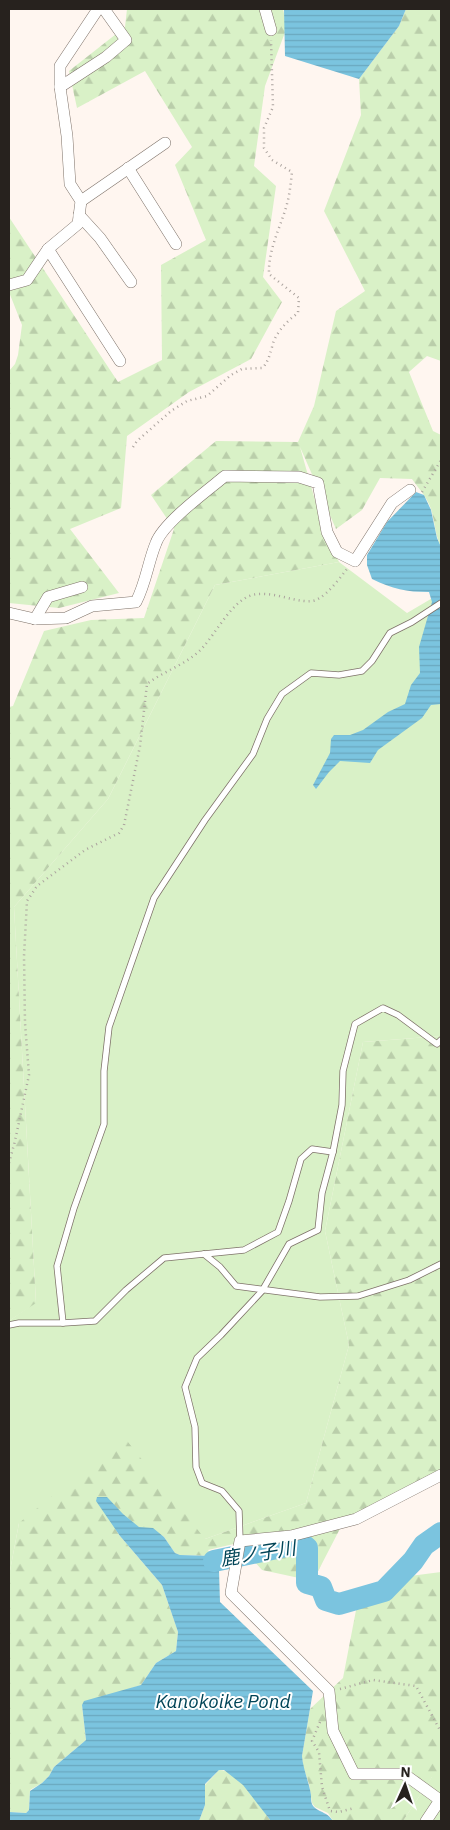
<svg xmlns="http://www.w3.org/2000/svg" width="450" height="1830" font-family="'IBM Plex Sans','Noto Sans JP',sans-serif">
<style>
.green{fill:#d9f1c7}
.forest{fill:url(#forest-firs)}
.water{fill:url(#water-rules)}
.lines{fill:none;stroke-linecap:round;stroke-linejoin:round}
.river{stroke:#7bc4df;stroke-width:22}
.lane-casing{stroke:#7e7269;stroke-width:7}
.street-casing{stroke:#7e7269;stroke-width:12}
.path{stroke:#aba39e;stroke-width:2.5;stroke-dasharray:1 4;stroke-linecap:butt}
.lane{stroke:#fff;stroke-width:5.5}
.street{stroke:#fff;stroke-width:11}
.labels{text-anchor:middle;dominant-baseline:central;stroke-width:4;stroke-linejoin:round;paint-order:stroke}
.water-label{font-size:19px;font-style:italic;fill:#004457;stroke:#fff}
</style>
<defs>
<pattern id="forest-firs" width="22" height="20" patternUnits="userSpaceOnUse" patternTransform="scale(1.25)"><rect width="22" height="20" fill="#d9f1c7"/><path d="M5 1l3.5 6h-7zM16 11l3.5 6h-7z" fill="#baceaa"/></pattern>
<pattern id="water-rules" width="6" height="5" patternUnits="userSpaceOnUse" patternTransform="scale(1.25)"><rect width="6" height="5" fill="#7bc4df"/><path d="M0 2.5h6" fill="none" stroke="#6aa8bf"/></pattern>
</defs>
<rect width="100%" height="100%" fill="#fff6f0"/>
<g class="green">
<polygon points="339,562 407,613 441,593 441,1036 363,1042 325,1231 349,1345 306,1503 205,1539 19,1523 9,1576 9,1321 36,1302 14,907 108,799 215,585"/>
<polygon points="441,1763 441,1821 403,1821"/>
</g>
<g class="forest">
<polygon points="127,9 283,9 287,27 265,86 254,166 276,186 263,277 282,302 251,359 189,392 127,436 121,508 70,529 119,593 59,608 9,603 9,371 15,364 18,355 22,325 9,292 9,217 118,382 162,360 161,265 206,240 175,165 192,147 145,71 77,108 69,71 125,27"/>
<path d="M 406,9 L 441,9 L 441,361 L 427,356 L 409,372 L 433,431 L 441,435 L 441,547 C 435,535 435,522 431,509 C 427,497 419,489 412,479 L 380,478 L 362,510 L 336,529 L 300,447 L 324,532 L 339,562 L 215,585 L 108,799 L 14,907 L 36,1303 L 9,1321 L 9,707 L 13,706 L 44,631 L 91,620 L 144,618 L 174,529 L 151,495 L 216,441 L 298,442 L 314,406 L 336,311 L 365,291 L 324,211 L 361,115 L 359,79 L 399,26 Z"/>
<polygon points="441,1036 441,1475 345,1519 313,1581 262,1570 238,1543 208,1550 212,1556 180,1555 175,1553 164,1537 153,1528 139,1527 123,1514 96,1501 120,1536 162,1585 178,1632 176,1651 156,1663 141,1685 82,1705 86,1740 54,1767 49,1776 42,1783 30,1790 29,1810 26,1813 9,1812 9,1576 19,1523 124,1437 205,1539 306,1503 349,1345 325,1231 363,1042"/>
<polygon points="441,1572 441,1785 432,1777 403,1821 333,1821 328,1813 315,1807 312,1803 309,1784 303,1766 302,1756 310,1709 343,1678 357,1605 410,1576"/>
<path d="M 219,1770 C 237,1769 261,1808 271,1821 L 199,1821 L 205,1805 L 205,1785 Z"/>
</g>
<g class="water">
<polygon points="284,9 406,9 399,26 359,79 285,56"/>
<path d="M 416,492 L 424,495 L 431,510 L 437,538 L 441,547 L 441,704 L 431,705 L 422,718 L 378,750 L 370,763 L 340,761 L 329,772 L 316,789 L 313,785 L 330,753 L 331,739 L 334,735 L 350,735 L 363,730 L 388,712 L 405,704 L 411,685 L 420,673 L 419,647 L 432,602 L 429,592 C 406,592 393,589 372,579 L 367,565 L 367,555 L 387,522 Z"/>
<path d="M 97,1497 L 107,1497 L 123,1514 L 139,1527 L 153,1528 L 164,1537 L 175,1553 L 180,1555 L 212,1556 L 216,1556 L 219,1552 L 243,1551 L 247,1562 L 219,1570 L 220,1602 L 313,1691 L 302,1756 C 303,1769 309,1782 311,1795 C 311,1800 311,1804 314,1807 C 322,1814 326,1811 333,1821 L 271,1821 L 243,1785 L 224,1770 L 219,1770 L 205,1784 L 205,1805 L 199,1821 L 9,1821 L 9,1812 L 26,1813 L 29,1810 L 30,1791 L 42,1783 L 49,1776 L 54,1767 L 86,1740 L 82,1705 L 84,1701 L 141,1685 L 156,1663 L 176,1651 L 178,1632 L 162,1585 L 120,1536 L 96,1501 Z"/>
</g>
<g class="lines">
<polyline class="river" points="214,1561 301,1543 307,1548 307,1583 321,1587 326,1600 339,1604 384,1591 413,1561 424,1545 441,1533"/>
<g class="lane-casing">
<g id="lane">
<polyline points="204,1254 220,1267 236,1286 320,1297 358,1296 409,1280 441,1264"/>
<polyline points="63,1323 95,1321 126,1290 164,1258 244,1250 278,1232 289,1201 301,1159 312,1149 333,1152 342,1105 343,1071 355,1024 383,1008 398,1015 437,1044 441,1040"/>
<polyline points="9,1325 19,1323 63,1323 57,1266 74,1208 104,1124 104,1071 109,1027 154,898 205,820 253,754 267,719 282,694 311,673 339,675 362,671 372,661 390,633 412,622 441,603"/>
<polyline points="240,1541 239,1511 222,1491 202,1483 196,1467 195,1427 185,1387 197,1358 221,1335 262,1291 289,1244 318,1230 322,1193 333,1152"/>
</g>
</g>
<g class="street-casing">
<g id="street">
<polyline points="265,9 271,30"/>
<polyline points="60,87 106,57 126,40 104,9"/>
<polyline points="128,168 176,244"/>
<polyline points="81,201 165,143"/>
<polyline points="79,215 100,238 131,282"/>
<polyline points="48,249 120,361"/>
<polyline points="9,285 27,280 48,249 78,224 81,201 70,184 67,136 60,87 60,66 98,9"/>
<path d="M 9,613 L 35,619 L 66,618 L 92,606 L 136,602 C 146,583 148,562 156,543 C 163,523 208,490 225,476 L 299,477 L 318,483 L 327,532 L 337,552 L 355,561 L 392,503 L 410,490"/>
<polyline points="35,619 48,597 82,587"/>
<polyline points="426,1821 440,1800 404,1774 354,1774 333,1731 329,1691 231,1593 240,1541 291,1536 356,1519 441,1475"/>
</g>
</g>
<g class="path">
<path d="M 133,447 L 137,441 L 171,411 L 187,401 L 207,396 L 231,375 L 242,369 L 263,368 C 269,359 269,357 272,347 C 275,333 287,321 298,313 L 299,298 L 269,274 C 268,248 282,225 288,200 C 290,191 291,181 292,172 L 272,160 L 264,148 L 264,128 L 273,107 L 271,40"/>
<polyline points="422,492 441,460"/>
<path d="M 9,1163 L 15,1141 L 29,1075 L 25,1023 L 24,956 L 27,901 L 37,886 L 85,850 L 119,833 L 124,825 L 140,746 L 147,684 C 165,670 189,664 204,646 C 217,631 229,607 247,597 C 269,586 302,608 318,599 C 329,593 339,579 347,569"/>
<polyline points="340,1689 373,1680 416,1686 441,1732"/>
<polyline points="320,1722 312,1741 319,1752 322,1787 330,1811 339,1812 354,1808"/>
</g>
<use href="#lane" class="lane"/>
<use href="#street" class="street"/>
</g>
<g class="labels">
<g class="water-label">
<text transform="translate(258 1553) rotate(-9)">鹿ノ子川</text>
<text x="223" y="1701">Kanokoike Pond</text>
</g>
</g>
<rect width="450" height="1830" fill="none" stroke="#27221e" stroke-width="20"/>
<g transform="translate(405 1785) rotate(3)" stroke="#ffffff" stroke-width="4" paint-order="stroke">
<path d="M0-4L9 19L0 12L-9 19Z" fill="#27221e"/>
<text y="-8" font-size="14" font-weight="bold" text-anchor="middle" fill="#27221e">N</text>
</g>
</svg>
